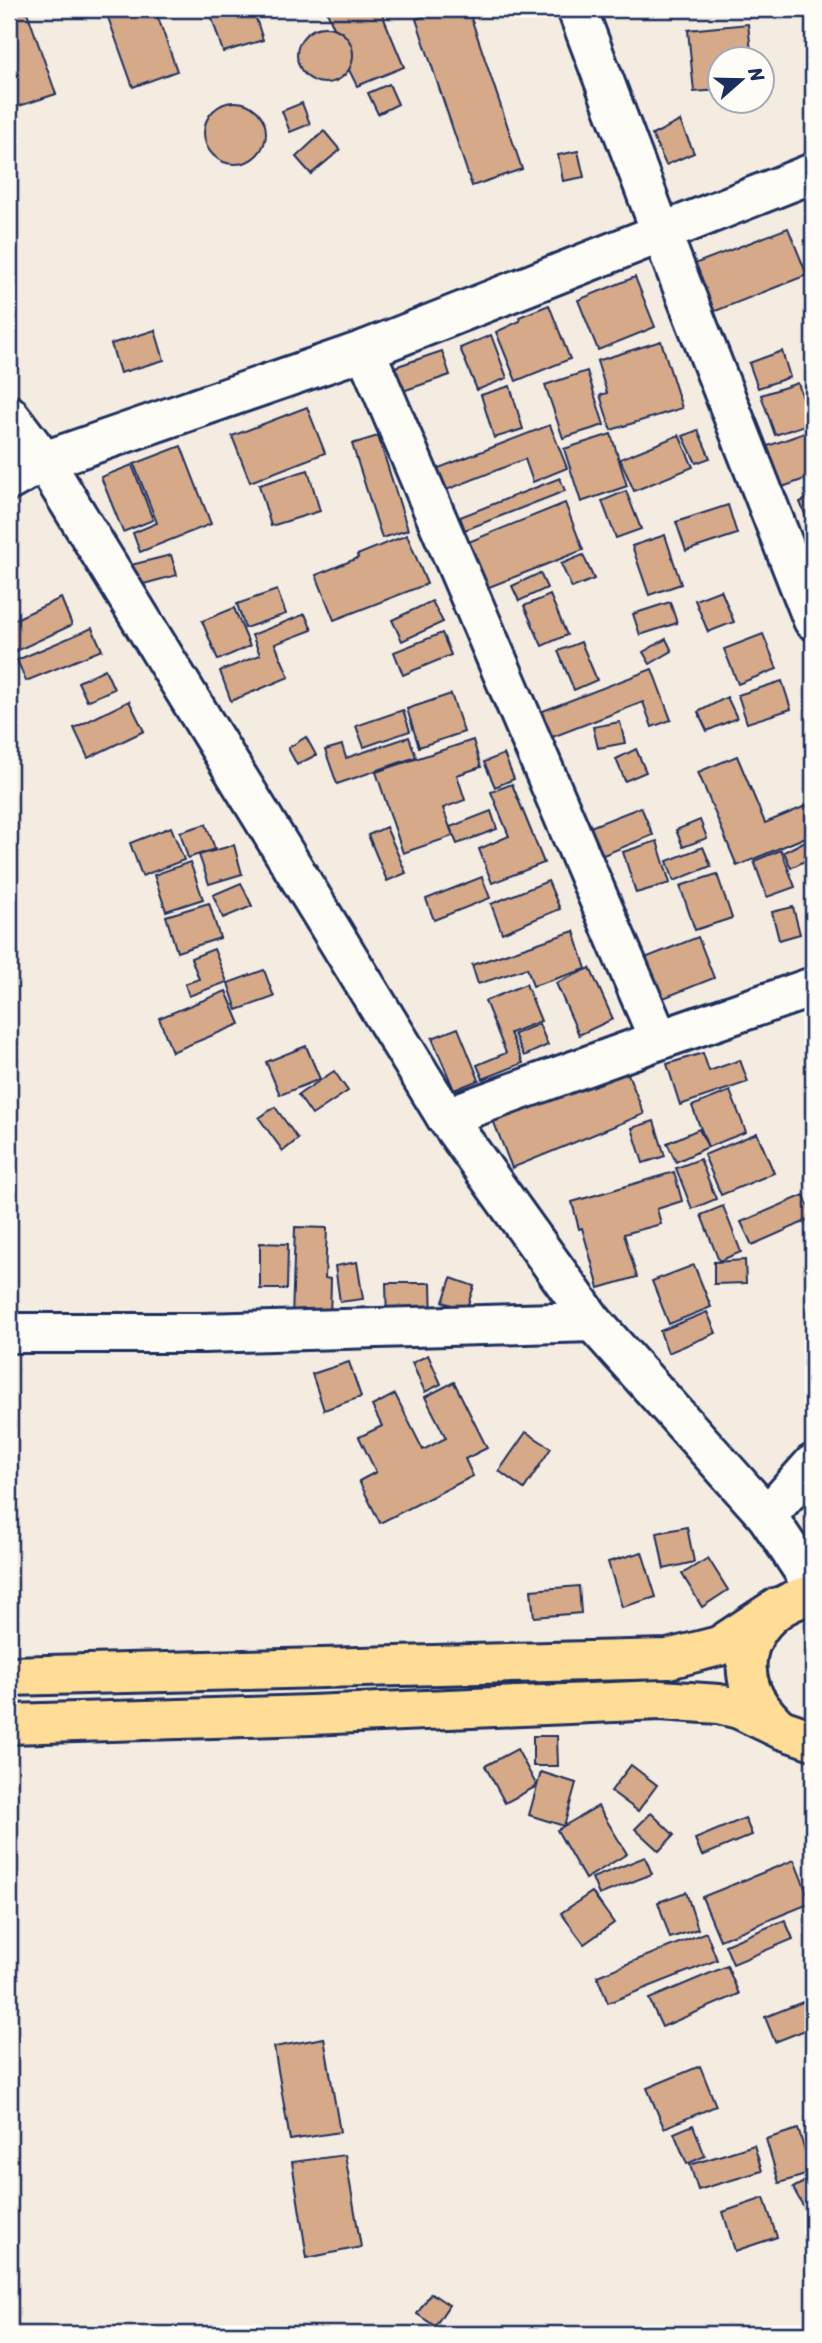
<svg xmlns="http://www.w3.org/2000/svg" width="822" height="2343" font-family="Sriracha,sans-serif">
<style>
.building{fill:#d6aa88;stroke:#1b2f5e;stroke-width:2}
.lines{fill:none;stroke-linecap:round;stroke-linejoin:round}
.minor-casing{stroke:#1b2f5e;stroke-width:44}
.major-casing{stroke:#1b2f5e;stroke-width:44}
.minor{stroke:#fdfcf7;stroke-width:38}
.major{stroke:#ffdd96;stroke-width:38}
</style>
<rect width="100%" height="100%" fill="#f5ece1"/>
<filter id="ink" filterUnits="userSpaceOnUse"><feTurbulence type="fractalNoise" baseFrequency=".0143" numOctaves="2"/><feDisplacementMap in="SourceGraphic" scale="14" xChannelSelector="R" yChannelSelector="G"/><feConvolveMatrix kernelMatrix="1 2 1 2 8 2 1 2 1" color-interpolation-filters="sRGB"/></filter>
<g filter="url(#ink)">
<g class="building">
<polygon points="9,9 26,9 56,94 13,108 9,95"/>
<polygon points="105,9 155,9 177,71 133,87"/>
<polygon points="209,9 253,9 263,40 223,52"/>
<polygon points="326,9 380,9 404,67 357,86 349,70 353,54 351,45 342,32 334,28"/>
<polygon points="447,9 468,9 522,169 472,186 416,19"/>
<polygon points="748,24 752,60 720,60 720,90 694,92 688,30"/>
<circle cx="325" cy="55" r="28"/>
<polygon points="389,84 398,104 378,114 368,93"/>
<circle cx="235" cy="133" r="31"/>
<polygon points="302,103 310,124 290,132 282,111"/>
<polygon points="680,121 694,153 666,165 652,135"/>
<polygon points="324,131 340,150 311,174 296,157"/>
<polygon points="578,151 584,177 563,181 558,155"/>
<polygon points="788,228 807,275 713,312 694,264"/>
<polygon points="635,277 655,327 598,350 578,300"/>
<polygon points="549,305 570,359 516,381 496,332 520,321 519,317"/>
<polygon points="155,330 164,360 120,373 111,344"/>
<polygon points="491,335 507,378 477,390 460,348"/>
<polygon points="661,341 682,408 611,430 600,395 607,393 597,361"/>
<polygon points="442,351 450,375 403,391 395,367"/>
<polygon points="782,351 790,377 758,388 749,363"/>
<polygon points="587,371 604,425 563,438 545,385"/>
<polygon points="798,383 811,423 775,435 761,395"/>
<polygon points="510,386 523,429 494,438 481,395"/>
<polygon points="307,407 325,453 250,482 232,436"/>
<polygon points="550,425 567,468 533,482 525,459 444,491 436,469"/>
<polygon points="698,430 710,458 696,463 683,436"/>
<polygon points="813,430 813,476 777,489 762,448"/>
<polygon points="611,434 627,486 581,502 564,449"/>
<polygon points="679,435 693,467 634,491 620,459"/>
<polygon points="378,436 408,530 382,538 352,444"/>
<polygon points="181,446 211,524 140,552 133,533 157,523 134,464"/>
<polygon points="132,465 153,520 123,532 101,477"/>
<polygon points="308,470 320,511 271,526 259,485"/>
<polygon points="560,478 565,491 465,530 460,517"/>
<polygon points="626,491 641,529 616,538 602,501"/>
<polygon points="813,496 813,534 800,502"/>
<polygon points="565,503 583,550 484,589 466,543"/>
<polygon points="728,505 737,534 686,551 676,522"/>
<polygon points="407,535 427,584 334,620 316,575 358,558 357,555"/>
<polygon points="665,535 681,584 649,595 632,546"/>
<polygon points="171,555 177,575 136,586 131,565"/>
<polygon points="583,555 594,579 572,588 561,564"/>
<polygon points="540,573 547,588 519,601 512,586"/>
<polygon points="277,590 286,614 245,628 237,604"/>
<polygon points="721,590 734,622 708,632 695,600"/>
<polygon points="550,595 567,635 542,646 524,606"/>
<polygon points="61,598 72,625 12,653 9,647 9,622"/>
<polygon points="432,601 443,622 402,641 392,620"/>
<polygon points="670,602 677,623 640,635 633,614"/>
<polygon points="234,608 250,646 218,660 202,621"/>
<polygon points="305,614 312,630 275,644 289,677 231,701 220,671 260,655 252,635"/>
<polygon points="92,628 102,650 26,681 17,660"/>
<polygon points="442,633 451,655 403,675 394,652"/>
<polygon points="763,634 777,669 738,684 724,649"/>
<polygon points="666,639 672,651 650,664 643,652"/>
<polygon points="581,642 597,680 574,690 558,651"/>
<polygon points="105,669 114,689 87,701 78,682"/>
<polygon points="652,669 671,720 652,727 643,702 550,738 540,712"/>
<polygon points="782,681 791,709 747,723 738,695"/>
<polygon points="451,694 464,732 419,747 407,709"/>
<polygon points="727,697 737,718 707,731 698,712"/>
<polygon points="129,701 144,731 88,758 74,728"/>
<polygon points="403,710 410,731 364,747 356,726"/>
<polygon points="620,722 625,743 598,748 593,727"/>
<polygon points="306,737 316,755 297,765 288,748"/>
<polygon points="409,737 416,757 337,784 325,750 342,745 346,758"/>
<polygon points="473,740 481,767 457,775 465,800 443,808 453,836 403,853 376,772"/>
<polygon points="636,749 646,772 625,781 616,759"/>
<polygon points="504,754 514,779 495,787 484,762"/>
<polygon points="737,756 765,823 813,803 813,834 737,866 698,772"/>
<polygon points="512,784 544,863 492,883 479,849 509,836 491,792"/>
<polygon points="641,807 653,835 596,858 585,829"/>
<polygon points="491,811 497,829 457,844 450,827"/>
<polygon points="700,820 707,838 683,847 676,830"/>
<polygon points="206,824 215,849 188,858 180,832"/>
<polygon points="171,827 184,860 142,876 130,843"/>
<polygon points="386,827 406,873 387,881 368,835"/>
<polygon points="813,837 813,857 791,868 784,852"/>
<polygon points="657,841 670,883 636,893 623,852"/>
<polygon points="234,845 242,874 209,884 199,855"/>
<polygon points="703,847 711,866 674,881 667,861"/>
<polygon points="781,850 795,887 767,897 754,861"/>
<polygon points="190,862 203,899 166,911 154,875"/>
<polygon points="717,874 732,918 695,930 680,886"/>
<polygon points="482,877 490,898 434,920 426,899"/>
<polygon points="548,881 560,909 502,933 491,904"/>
<polygon points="241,883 252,906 223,918 213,895"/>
<polygon points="209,903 220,938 177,952 166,916"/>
<polygon points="793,907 800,934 779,940 772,912"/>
<polygon points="574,931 586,969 533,986 527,968 478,984 472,965"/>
<polygon points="698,937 714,978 661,999 645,958"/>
<polygon points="214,949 227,982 189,996 185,984 199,979 191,958"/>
<polygon points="590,968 613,1019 579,1035 556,983"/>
<polygon points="264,970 274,997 237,1010 228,983"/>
<polygon points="526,984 541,1021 510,1033 523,1063 483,1079 477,1065 506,1053 485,1001"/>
<polygon points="226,991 240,1024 172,1052 159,1018"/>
<polygon points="539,1024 548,1045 524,1056 514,1034"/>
<polygon points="458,1028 479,1080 454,1090 432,1038"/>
<polygon points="306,1046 320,1079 280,1095 266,1062"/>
<polygon points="703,1053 709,1071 740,1060 748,1082 680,1105 667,1064"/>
<polygon points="623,1061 644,1114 512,1168 491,1115"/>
<polygon points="334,1071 348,1091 312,1115 298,1095"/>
<polygon points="730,1091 746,1132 708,1147 692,1106"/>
<polygon points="275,1107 298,1139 283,1151 259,1118"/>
<polygon points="654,1121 665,1156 643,1163 632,1128"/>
<polygon points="699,1129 708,1147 676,1162 667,1143"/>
<polygon points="757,1133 774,1173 721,1195 704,1155"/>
<polygon points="700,1159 716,1199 692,1209 676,1168"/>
<polygon points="674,1172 682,1201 657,1209 661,1224 624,1234 637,1277 599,1288 582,1228 579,1229 572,1202"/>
<polygon points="804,1195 813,1218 752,1245 741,1222"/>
<polygon points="723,1206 741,1252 719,1261 701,1215"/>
<polygon points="295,1227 327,1228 325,1278 331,1279 330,1321 292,1319"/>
<polygon points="260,1243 288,1244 287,1289 260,1289"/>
<polygon points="745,1260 746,1283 714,1284 714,1262"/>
<polygon points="357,1262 363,1299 340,1302 335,1266"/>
<polygon points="694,1265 711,1307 669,1324 652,1281"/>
<polygon points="451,1278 474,1286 466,1310 443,1302"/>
<polygon points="386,1283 431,1283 432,1321 387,1321"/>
<polygon points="707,1312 716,1333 668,1353 660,1331"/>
<polygon points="428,1355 441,1384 425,1392 412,1363"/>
<polygon points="349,1362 361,1397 324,1410 312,1374"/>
<polygon points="454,1382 487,1448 465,1459 473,1476 380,1523 359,1481 376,1472 359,1437 382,1426 372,1406 395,1394 423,1450 446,1438 425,1397"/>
<polygon points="526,1432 551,1448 524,1489 499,1471"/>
<polygon points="687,1527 694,1562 664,1569 657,1533"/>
<polygon points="642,1552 656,1597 622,1607 608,1562"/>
<polygon points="708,1558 728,1590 702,1607 682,1574"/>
<polygon points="579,1586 581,1613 534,1617 531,1590"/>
<polygon points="533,1736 557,1736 558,1766 533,1766"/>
<polygon points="517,1749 537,1786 505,1803 485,1766"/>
<polygon points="631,1765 657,1785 638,1811 611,1791"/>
<polygon points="541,1772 576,1783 564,1826 529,1815"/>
<polygon points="598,1806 627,1854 585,1879 557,1830"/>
<polygon points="651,1813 674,1835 659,1851 635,1829"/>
<polygon points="745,1818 752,1835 702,1856 695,1839"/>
<polygon points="645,1857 652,1874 599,1895 592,1878"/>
<polygon points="794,1860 811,1903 720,1940 702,1897"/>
<polygon points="592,1892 614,1923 584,1944 561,1913"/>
<polygon points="686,1892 698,1929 670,1938 658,1902"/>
<polygon points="785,1920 793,1939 733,1964 725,1945"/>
<polygon points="706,1932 717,1960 608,2003 597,1976"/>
<polygon points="727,1966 739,1994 662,2027 649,1999"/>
<polygon points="813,1998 813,2027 775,2042 765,2017"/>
<polygon points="324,2038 340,2132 290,2140 274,2047"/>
<polygon points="700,2066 716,2106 664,2128 647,2088"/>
<polygon points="693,2125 705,2156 687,2164 674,2133"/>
<polygon points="798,2129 812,2173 779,2183 766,2139"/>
<polygon points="754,2145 762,2171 698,2190 690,2165"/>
<polygon points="345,2155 361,2247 307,2258 292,2162"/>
<polygon points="813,2177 813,2210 807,2213 793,2188"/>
<polygon points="764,2198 777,2237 735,2251 723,2212"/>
<polygon points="431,2293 449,2305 435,2326 417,2314"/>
<polygon points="806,2327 811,2334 795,2334"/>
</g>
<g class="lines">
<g class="minor-casing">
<g id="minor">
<polyline points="577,9 661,232 813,620"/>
<polyline points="365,350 659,1040"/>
<polyline points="9,415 44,461 446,1117 593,1322 767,1516 813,1585"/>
<polyline points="9,481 44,461 365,350 813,173"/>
<polyline points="446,1117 659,1040 813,987"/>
<polyline points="9,1333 203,1333 593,1322"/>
<polyline points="767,1516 813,1464"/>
</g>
</g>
<g class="major-casing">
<g id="major">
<polyline points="9,1676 668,1659 719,1646 778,1607"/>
<polyline points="9,1724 311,1715 660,1700 719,1704 739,1709 781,1729 813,1740"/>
<path d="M 776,1725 C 765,1714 756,1704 751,1690 C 734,1644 769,1602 813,1595"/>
</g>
</g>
<use href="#minor" class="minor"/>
<use href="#major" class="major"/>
</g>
</g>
<rect width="822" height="2343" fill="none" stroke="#fdfcf7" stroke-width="35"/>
<rect x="18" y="18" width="787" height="2308" fill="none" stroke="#1b2f5e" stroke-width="2.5" filter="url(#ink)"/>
<g transform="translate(741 80) rotate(70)"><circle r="33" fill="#fdfcf7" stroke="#a3aaba" stroke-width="2"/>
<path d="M0-5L12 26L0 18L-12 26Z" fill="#1b2f5e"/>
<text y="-10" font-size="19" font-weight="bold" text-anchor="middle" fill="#1b2f5e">N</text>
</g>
</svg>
